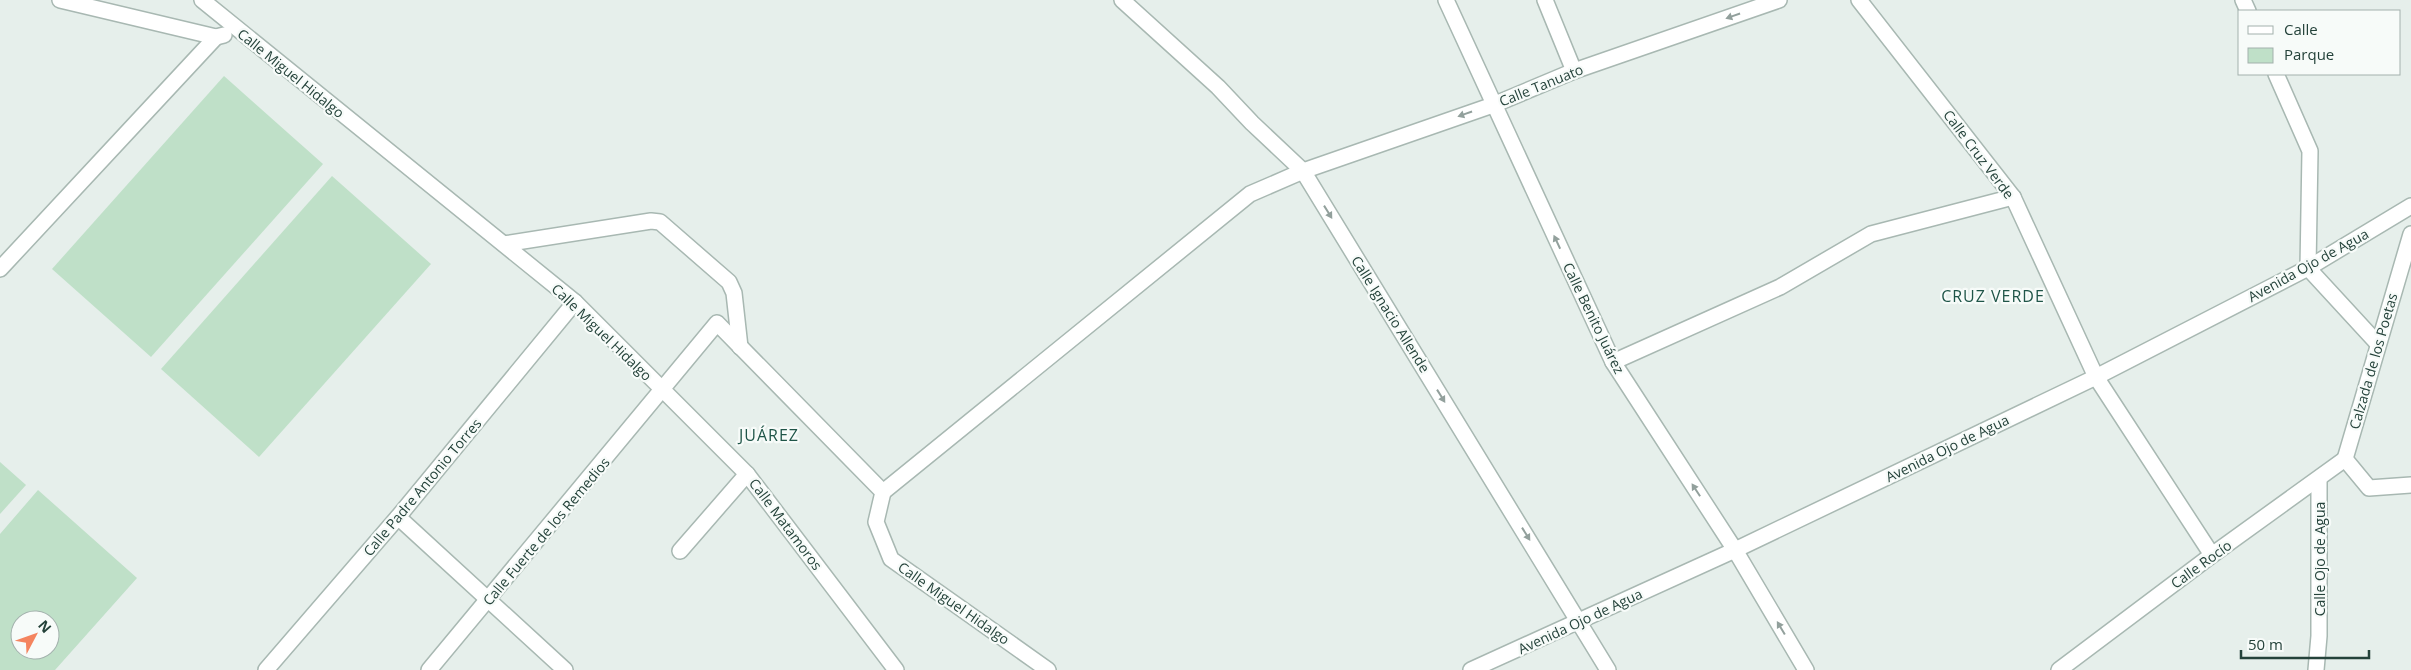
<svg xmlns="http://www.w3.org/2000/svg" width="2411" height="670" font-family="'Open Sans',sans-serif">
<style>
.green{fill:#bfe0c8;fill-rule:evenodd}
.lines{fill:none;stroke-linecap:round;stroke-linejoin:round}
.minor-casing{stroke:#a8b8b2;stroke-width:18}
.minor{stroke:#fff;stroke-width:15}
.oneway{fill:#92a09c}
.labels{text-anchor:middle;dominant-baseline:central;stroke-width:4.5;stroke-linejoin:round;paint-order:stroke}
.street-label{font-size:14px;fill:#24423a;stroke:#f7fbf9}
.quarter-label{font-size:16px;letter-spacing:1px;fill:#1f5548;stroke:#f7fbf9}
</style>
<rect width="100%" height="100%" fill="#e6efeb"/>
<g class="green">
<polygon points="224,76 323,164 151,357 52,269"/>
<polygon points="332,176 431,264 259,457 161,369"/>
<polygon points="0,462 26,485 0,514"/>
<path d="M 38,490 L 137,578 L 55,670 L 0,670 L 0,534 ZM 20,620 L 50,620 L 50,650 L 20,650 Z"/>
</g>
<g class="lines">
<g class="minor-casing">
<g id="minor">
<polyline points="60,0 216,37 224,35"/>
<polyline points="202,0 575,302 747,474 896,670"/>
<polyline points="1122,0 1218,87 1252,123 1303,171 1608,670"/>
<polyline points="1446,0 1613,362 1735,550 1806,670"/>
<polyline points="1545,0 1574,71"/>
<polyline points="1859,0 2013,197 2096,377 2212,555"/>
<polyline points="2243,0 2248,11"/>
<polyline points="2276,74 2310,151 2308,268 2378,344"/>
<polyline points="504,244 651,221 660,222 729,282 734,293 740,347"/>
<polyline points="0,269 216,37"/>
<polyline points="1613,362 1780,287 1871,234 2013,197"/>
<polyline points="2345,459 2411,234"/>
<polyline points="2345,459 2369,488 2411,485"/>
<polyline points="883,492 1250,194 1303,171 1493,105 1574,71 1779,0"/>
<polyline points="398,517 565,670"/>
<polyline points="680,551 747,474"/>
<polyline points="266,670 398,517 575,302"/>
<polyline points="429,670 717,323 883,492 876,522 891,559 1048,670"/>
<polyline points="1471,670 1735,550 2096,377 2308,268 2411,206"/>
<polyline points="2059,670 2212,555 2345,459"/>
<polyline points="2316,670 2319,636 2319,479"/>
</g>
</g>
<use href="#minor" class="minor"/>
</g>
<defs><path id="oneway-solid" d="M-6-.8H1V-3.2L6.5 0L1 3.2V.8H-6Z" transform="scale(1.25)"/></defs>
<g class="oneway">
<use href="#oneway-solid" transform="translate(1733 16) rotate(161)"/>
<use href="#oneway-solid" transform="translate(1465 114) rotate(161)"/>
<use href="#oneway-solid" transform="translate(1328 212) rotate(58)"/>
<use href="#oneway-solid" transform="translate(1557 242) rotate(-115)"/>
<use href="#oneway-solid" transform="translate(1441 396) rotate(58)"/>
<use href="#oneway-solid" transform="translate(1696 490) rotate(-123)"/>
<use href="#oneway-solid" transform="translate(1526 534) rotate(58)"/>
<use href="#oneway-solid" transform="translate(1781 628) rotate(-121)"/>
</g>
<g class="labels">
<g class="street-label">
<text transform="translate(291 73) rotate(39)">Calle Miguel Hidalgo</text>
<text transform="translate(1541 85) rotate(-22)">Calle Tanuato</text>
<text transform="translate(1979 154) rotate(53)">Calle Cruz Verde</text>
<text transform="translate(2308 265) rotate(-29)">Avenida Ojo de Agua</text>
<text transform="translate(1391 314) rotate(58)">Calle Ignacio Allende</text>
<text transform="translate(1594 318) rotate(64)">Calle Benito Juárez</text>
<text transform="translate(602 332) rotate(44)">Calle Miguel Hidalgo</text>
<text transform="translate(2373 361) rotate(-74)">Calzada de los Poetas</text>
<text transform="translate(1947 448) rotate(-26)">Avenida Ojo de Agua</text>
<text transform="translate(422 487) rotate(-50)">Calle Padre Antonio Torres</text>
<text transform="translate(786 524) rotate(53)">Calle Matamoros</text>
<text transform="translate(546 531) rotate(-50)">Calle Fuerte de los Remedios</text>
<text transform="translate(2319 559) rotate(-90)">Calle Ojo de Agua</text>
<text transform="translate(2201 564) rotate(-36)">Calle Rocío</text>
<text transform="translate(954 603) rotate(35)">Calle Miguel Hidalgo</text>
<text transform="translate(1580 621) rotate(-25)">Avenida Ojo de Agua</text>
</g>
<g class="quarter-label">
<text x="1993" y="296">CRUZ VERDE</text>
<text x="769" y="435">JUÁREZ</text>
</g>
</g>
<rect x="2238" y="10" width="162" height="65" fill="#f7fbf9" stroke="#a3b1ad"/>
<rect x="2248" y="26" width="25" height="8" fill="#ffffff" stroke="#a3b1ad"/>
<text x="2284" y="35" font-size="15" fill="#24423a">Calle</text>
<rect x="2248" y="48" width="25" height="15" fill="#bfe0c8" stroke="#a3b1ad"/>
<text x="2284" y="60" font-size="15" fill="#24423a">Parque</text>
<g transform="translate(35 635) rotate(49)"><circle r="24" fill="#f7fbf9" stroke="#a3b1ad"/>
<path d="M0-4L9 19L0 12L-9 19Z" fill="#f4845f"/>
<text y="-8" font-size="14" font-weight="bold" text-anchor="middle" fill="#24423a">N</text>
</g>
<path d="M2241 650v8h128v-8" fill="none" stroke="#24423a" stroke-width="2.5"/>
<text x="2248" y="650" font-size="15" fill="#24423a" stroke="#f7fbf9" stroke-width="4" paint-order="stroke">50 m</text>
</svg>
